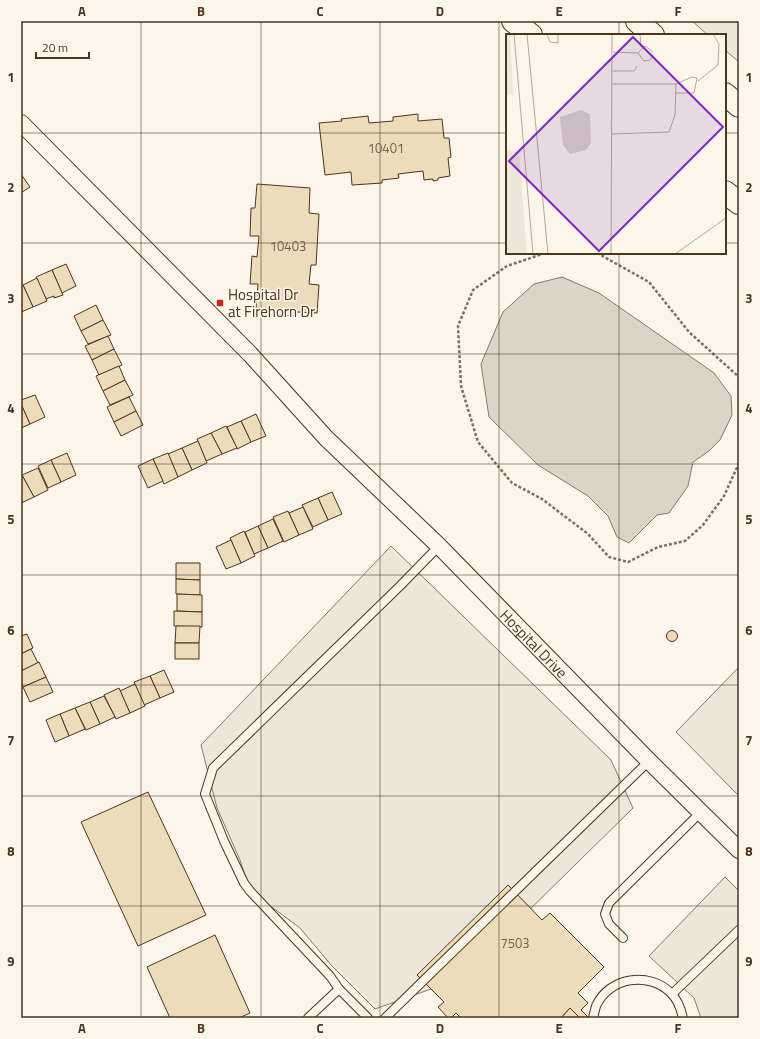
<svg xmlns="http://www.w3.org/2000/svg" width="760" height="1039" font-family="'Titillium Web',sans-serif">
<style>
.green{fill:#ede6d9;stroke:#887966}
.parking{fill:#ede7d9;stroke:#887966}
.water{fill:#dcd4c6;stroke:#887966}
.building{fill:#ecdcbc;stroke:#4a3520}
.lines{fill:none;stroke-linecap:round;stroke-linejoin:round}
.lane-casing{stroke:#4a3520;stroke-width:10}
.street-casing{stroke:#4a3520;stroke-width:18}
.highway-casing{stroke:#4a3520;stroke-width:24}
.path{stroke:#7f6f5c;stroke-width:2.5;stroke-dasharray:3 2;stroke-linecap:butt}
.lane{stroke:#fbf6e9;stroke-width:8}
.street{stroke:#fbf6e9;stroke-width:16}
.highway{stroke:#fbf6e9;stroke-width:22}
.grid{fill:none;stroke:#4a3520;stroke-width:1;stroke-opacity:0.55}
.poi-dot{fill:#c62828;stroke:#fbf6e9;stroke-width:1.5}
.labels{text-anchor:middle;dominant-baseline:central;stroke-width:3;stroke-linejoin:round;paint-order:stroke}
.number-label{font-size:13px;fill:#725f47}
.poi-label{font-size:15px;fill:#4a3520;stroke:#fbf6e9;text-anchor:start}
.street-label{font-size:15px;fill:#4a3520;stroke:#fbf6e9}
.inset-road{fill:none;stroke:#b4a999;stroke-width:1}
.view{fill:#7b2cbf;fill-opacity:0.15;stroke:#7b2cbf;stroke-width:2}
.inset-edge{fill:none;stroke:#4a3520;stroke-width:2}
.neatline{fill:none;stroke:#4a3520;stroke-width:1.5}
.grid-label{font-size:13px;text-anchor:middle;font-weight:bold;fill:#4a3520}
</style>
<rect width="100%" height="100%" fill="#fbf6e9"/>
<polygon class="green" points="692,21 739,21 739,62 725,50 725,35 708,35"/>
<g class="parking">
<polygon points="391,546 611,760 633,808 459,979 375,1009 332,966 300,928 250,891 240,860 217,808 201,745"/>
<polygon points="739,667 739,796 676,732"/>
<polygon points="725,877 739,891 739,1018 701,1018 694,998 649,956"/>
</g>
<polygon class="water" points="562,277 599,293 714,373 731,396 732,415 720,440 709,451 693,462 688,486 669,513 657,515 629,543 617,537 608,516 588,496 538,465 489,417 481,364 503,312 534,284"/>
<g class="building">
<polygon points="418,114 418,121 442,119 444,138 449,138 451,157 448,158 450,176 438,178 438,180 433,181 433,179 424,180 423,171 398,174 399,178 382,180 382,183 352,185 351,172 325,175 319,123 342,121 341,119 368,116 369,123 393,121 393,117"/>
<polygon points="21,174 30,187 21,193"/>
<polygon points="257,184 310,188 309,213 319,214 316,265 311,265 309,284 319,285 317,313 297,312 296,316 276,315 276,310 256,308 258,284 250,284 252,256 257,257 259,236 250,236 251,208 255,208"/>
<polygon points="66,264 76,286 62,293 52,270"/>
<polygon points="52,270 63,295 54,298 54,296 46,299 36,277"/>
<polygon points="37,278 47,301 33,307 23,285"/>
<polygon points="23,285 33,307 21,312 21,286"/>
<polygon points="96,305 103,320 81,331 74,316"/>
<polygon points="103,320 111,335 88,344 81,331"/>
<polygon points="108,336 114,349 92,360 85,346"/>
<polygon points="114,349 122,365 99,375 92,360"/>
<polygon points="119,366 125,380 103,391 96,376"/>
<polygon points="125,380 133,395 110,405 103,391"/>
<polygon points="35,395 45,417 30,424 21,404 21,400"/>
<polygon points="129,397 136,411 114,422 107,407"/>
<polygon points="21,404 30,424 21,428"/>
<polygon points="136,411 143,425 121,436 114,422"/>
<polygon points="256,414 266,436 251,442 241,421"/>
<polygon points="241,421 251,442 237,449 227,427"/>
<polygon points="226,426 237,448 222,454 211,433"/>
<polygon points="211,433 222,454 206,461 197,439"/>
<polygon points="198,441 207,463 192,470 182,448"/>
<polygon points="182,448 192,470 178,477 168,454"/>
<polygon points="67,453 76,475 61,482 51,460"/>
<polygon points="168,453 178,477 164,484 153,459"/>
<polygon points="153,459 163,481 148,488 138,466"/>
<polygon points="51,460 61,482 48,488 38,466"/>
<polygon points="38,468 48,490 34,497 22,475"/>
<polygon points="21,475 22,475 34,497 21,503"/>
<polygon points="332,492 342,514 328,520 318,498"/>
<polygon points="318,498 328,520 313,527 302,505"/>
<polygon points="303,507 313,529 299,535 289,513"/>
<polygon points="288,511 299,535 284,542 273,517"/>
<polygon points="273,519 283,541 268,548 258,526"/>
<polygon points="258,526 268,548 254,554 245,532"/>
<polygon points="244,531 255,556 241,563 230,538"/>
<polygon points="231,540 241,563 226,569 216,547"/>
<polygon points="176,563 200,563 200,580 176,579"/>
<polygon points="176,579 200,580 200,595 176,594"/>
<polygon points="177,594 202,595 202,612 177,611"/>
<polygon points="174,611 202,612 202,627 174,626"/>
<polygon points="176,626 200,626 199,643 175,643"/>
<circle cx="672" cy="636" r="5.5"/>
<polygon points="27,634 33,648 21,654 21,636"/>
<rect x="175" y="643" width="24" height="16"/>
<polygon points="31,649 38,663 21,671 21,654"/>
<polygon points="39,662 46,677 23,687 21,682 21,671"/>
<polygon points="164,670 174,692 160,698 150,676"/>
<polygon points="150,676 160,698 144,705 134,682"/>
<polygon points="46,677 53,692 30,702 23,687"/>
<polygon points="135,684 145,706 130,713 120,691"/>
<polygon points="119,688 130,713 116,719 104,695"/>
<polygon points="104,696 115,717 100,724 90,702"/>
<polygon points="90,702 100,724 86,730 75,708"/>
<polygon points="75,708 85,729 69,736 60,714"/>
<polygon points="60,714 69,736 55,742 46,720"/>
<polygon points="148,792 206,915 138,946 81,822"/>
<polygon points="508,885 542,920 550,913 604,967 578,993 588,1003 581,1010 589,1018 580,1018 570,1008 561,1018 461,1018 456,1013 451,1018 448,1018 438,1007 444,1002 417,975"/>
<polygon points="215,935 250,1013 239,1018 170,1018 147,967"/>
<polygon points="570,1008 580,1018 561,1018"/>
</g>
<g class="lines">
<g class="lane-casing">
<g id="lane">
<polyline points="623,938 609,924 605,914 609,903 701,812"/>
<polyline points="672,994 739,930"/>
<polyline points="308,1018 339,989"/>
<polyline points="368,1018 339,989 330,976 250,891 244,883 224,841 205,794 213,768 400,586 439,546"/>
<polyline points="385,1018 649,761"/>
<path d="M 593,1018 C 594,1014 595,1010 596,1006 C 609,977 649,971 671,993 C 678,1000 681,1009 683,1018"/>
</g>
</g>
<g class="street-casing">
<g id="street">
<path id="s1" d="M 21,123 L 250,354 L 326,438 L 439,546 L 649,761 L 739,850"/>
</g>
</g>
<g class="highway-casing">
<g id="highway">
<polyline points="513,21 531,35"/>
<polyline points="637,21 653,35"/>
<polyline points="725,94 739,106"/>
<polyline points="725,192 739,203"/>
</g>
</g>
<g class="path">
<polyline points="545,253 507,266 473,290 458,326 461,386 478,442 512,483 542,499 588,534 609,557 628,562 658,547 685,541 703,525 724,496 739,463"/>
<polyline points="597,253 649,282 689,332 739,377"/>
</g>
<use href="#lane" class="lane"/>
<use href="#street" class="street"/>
<use href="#highway" class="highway"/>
</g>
<path class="grid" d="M 141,21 L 141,1018M 261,21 L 261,1018M 380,21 L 380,1018M 499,21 L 499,1018M 619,21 L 619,35M 21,133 L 507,133M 725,133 L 739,133M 21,243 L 507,243M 725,243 L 739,243M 619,253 L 619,1018M 21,354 L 739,354M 21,464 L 739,464M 21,575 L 739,575M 21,685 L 739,685M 21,796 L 739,796M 21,906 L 739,906"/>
<rect class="poi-dot" x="216" y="299" width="8" height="8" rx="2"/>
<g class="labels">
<g class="number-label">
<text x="386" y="148">10401</text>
<text x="288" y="246">10403</text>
<text x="515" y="943">7503</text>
</g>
<g class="poi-label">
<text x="228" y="294">Hospital Dr<tspan x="228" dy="17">at Firehorn Dr</tspan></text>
</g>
<g class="street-label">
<text stroke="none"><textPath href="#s1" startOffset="731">Hospital Drive</textPath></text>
</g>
</g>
<g transform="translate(506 34)">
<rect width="220" height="220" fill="#fbf6e9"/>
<path d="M 0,0 L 4,0 L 7,60 L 0,61 ZM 0,116 L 13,117 L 21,220 L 0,220 Z" fill="#ede6d9"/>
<path d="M 75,76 L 84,80 L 85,109 L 80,116 L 64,120 L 57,111 L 54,83 Z" fill="#dcd4c6"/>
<path class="inset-road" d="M 8,0 L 27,220M 21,0 L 42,220M 41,0 L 44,8 L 52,9 L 52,0M 134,0 L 135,13M 107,18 L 132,19M 147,21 L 144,26 L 138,27 L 132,19 L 139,12 L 147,18M 107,37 L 128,37 L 131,32M 192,47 L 212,31 L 213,10 L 207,0M 107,50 L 170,50 L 186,43 L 191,44 L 188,59 L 170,59M 106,100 L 163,98 L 169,81 L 170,50M 105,220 L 106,0M 169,220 L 220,184"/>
<path class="view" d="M 127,3 L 217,93 L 93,217 L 3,127 Z"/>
<rect width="220" height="220" class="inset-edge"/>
</g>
<rect width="760" height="1039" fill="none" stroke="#fbf6e9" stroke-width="44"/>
<path d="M36 52v6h53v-6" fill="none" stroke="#4a3520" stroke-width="2"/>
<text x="42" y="52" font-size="12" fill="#4a3520" stroke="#fbf6e9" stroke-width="3" paint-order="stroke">20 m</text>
<rect x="22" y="22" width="716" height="995" class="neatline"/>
<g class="grid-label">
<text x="82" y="16">A</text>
<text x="201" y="16">B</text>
<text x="320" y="16">C</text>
<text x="440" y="16">D</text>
<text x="559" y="16">E</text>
<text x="678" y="16">F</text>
<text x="11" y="82">1</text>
<text x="749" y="82">1</text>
<text x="11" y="192">2</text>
<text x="749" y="192">2</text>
<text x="11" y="303">3</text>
<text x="749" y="303">3</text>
<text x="11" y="413">4</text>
<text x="749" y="413">4</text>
<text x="11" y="524">5</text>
<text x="749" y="524">5</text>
<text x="11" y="635">6</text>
<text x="749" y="635">6</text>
<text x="11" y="745">7</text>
<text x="749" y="745">7</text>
<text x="11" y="856">8</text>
<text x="749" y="856">8</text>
<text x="11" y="966">9</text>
<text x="749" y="966">9</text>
<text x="82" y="1033">A</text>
<text x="201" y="1033">B</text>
<text x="320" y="1033">C</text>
<text x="440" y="1033">D</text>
<text x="559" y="1033">E</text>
<text x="678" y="1033">F</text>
</g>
</svg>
